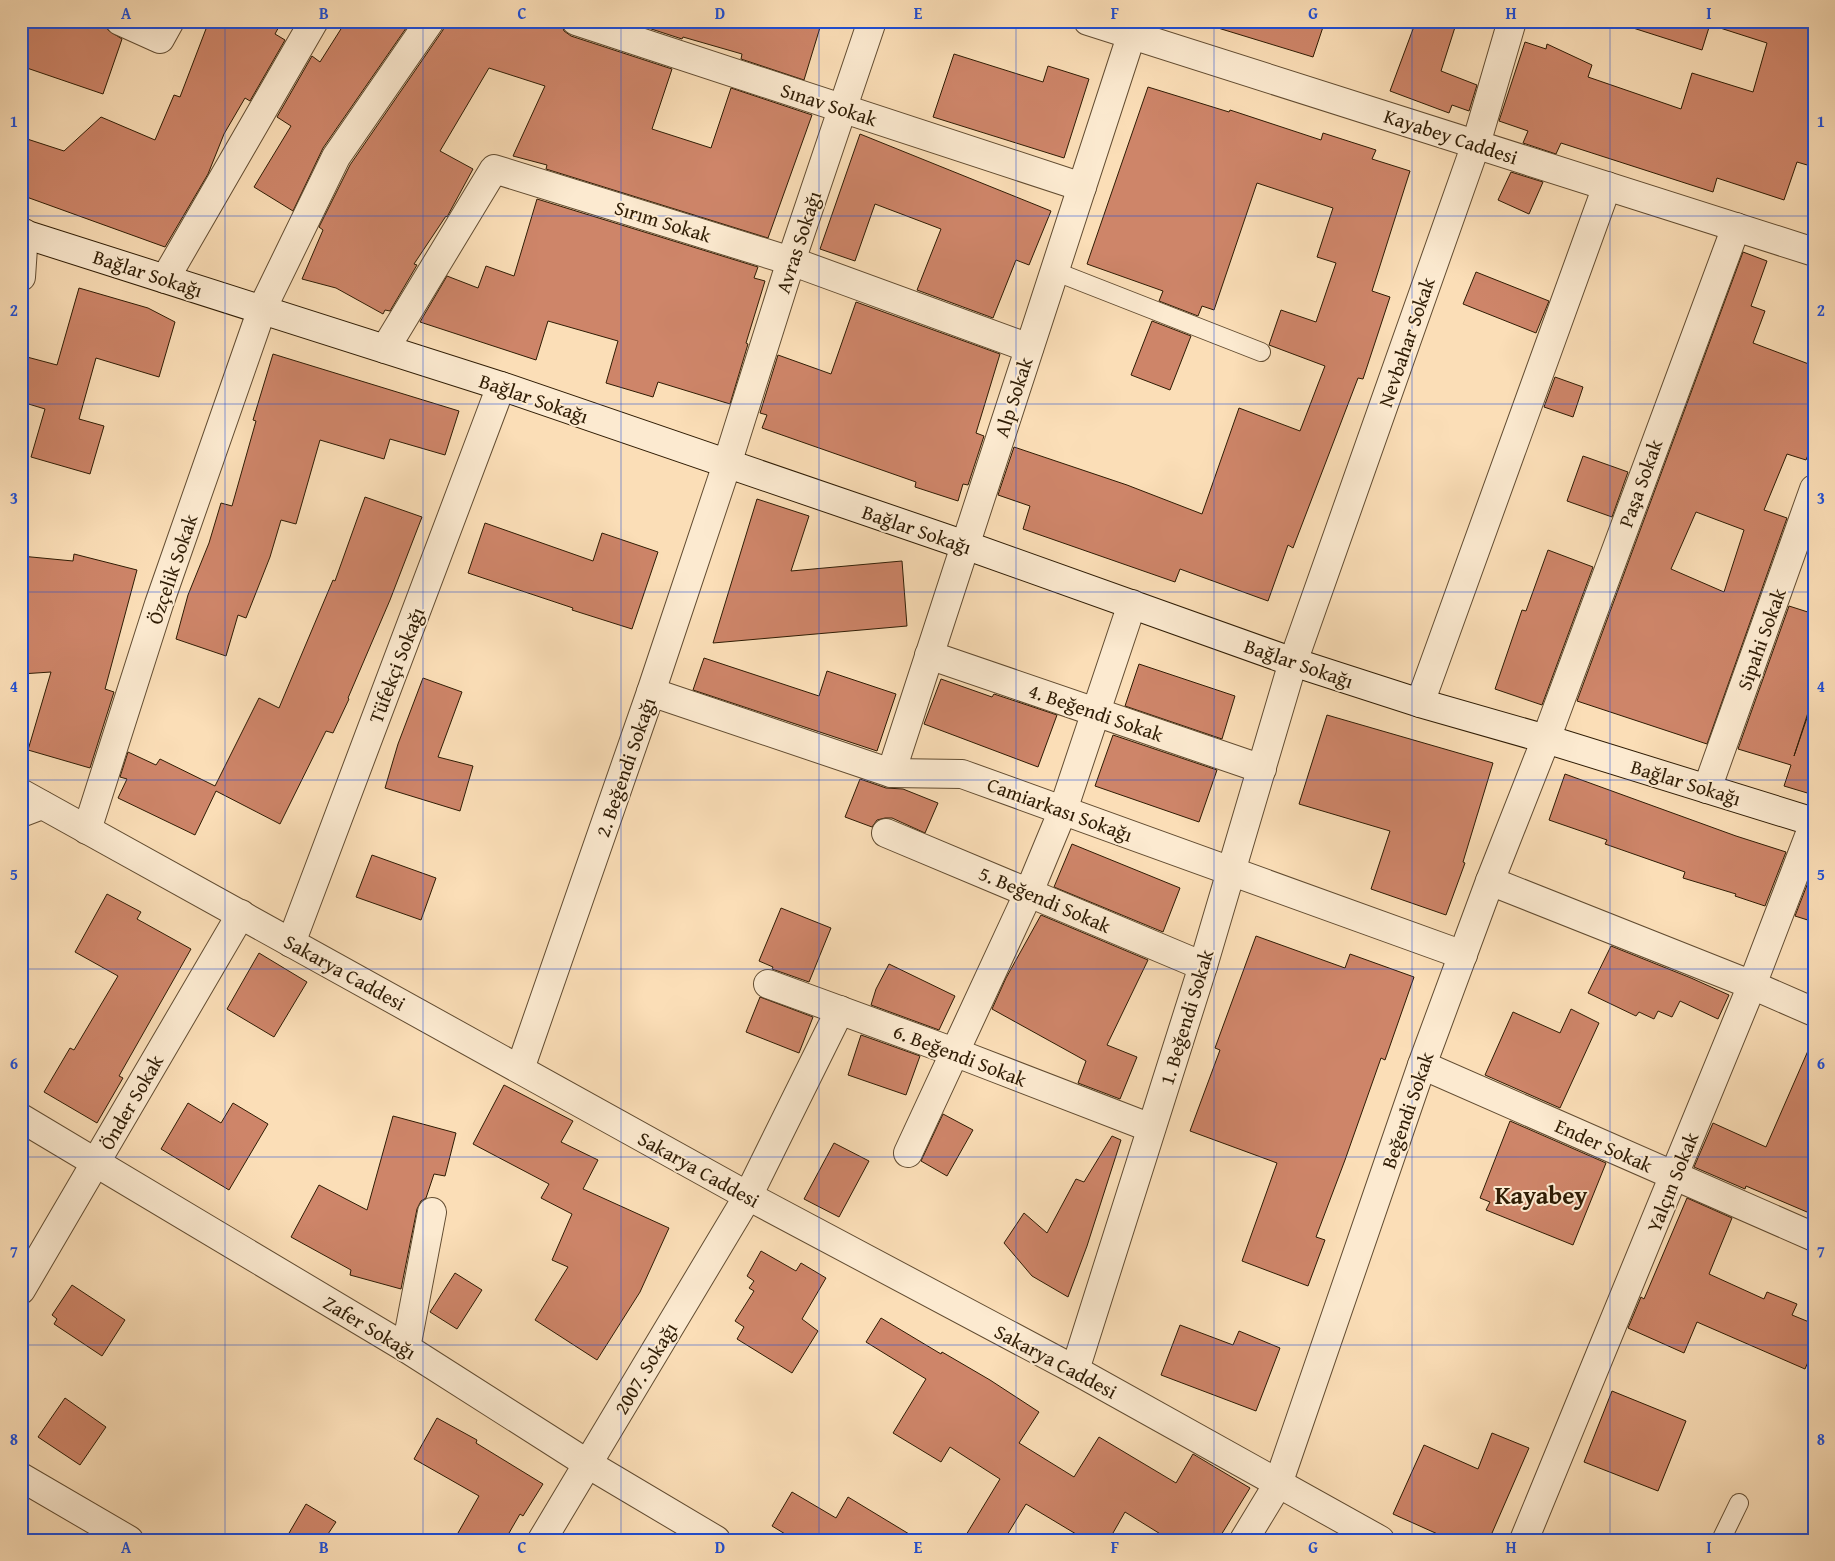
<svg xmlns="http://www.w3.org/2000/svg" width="1835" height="1561" font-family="'Gentium Book Plus',serif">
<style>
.building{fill:#ce8569;stroke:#2f1c04;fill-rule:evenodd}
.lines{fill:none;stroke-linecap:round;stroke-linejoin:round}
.service-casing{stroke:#624c31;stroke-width:20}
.minor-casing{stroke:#624c31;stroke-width:30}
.tertiary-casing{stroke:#624c31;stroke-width:30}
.secondary-casing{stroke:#2f1c04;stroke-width:30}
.service{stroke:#fcead0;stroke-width:18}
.minor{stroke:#fcead0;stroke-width:28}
.tertiary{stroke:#fcead0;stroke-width:28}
.secondary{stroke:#fcead0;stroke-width:28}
.grid{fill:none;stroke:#1d4ed8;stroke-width:1;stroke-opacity:0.55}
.labels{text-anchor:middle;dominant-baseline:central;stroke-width:4;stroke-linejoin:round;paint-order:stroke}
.street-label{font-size:20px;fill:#2f1c04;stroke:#fcead0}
.district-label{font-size:25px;font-weight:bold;fill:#2f1c04;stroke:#fcead0}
.neatline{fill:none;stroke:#1d4ed8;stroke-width:2}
.grid-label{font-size:16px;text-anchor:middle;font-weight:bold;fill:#1d4ed8}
</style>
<rect width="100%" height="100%" fill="#fbdeb7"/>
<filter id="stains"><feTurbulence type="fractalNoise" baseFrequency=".004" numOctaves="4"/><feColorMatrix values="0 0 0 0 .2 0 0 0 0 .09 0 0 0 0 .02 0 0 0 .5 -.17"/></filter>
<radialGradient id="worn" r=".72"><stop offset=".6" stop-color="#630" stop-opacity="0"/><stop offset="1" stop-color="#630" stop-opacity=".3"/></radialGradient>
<g class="building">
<polygon points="21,21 105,21 108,30 122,39 103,94 21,66"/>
<polygon points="209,21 282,21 275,34 285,40 250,101 245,98 224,134 208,174 165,247 21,195 21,137 64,151 101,117 155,140 174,95 180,97"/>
<polygon points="346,21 411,21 323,148 293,211 254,187 291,126 277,117 312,56 320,62"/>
<polygon points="445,21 554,21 561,23 564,31 571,36 672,69 652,129 711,148 731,88 812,115 768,238 546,169 547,165 513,156 545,86 489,68 440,151 473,169 447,217 446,216 414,264 417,265 390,311 385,310 383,314 336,288 302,279 323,230 319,227 350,165 443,30"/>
<polygon points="636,21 822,21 804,80 741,59 742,54 683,37 682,39 636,24"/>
<polygon points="1219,21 1325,21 1313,57 1218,28"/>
<polygon points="1416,21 1457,21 1441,71 1477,85 1469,111 1452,105 1449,113 1390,91"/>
<polygon points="1630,21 1711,21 1702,50 1630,27"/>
<polygon points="1718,21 1814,21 1814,167 1797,162 1784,200 1717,178 1713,192 1561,143 1556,154 1523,143 1528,131 1499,121 1525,42 1546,49 1547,44 1592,65 1588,77 1681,109 1692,73 1753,92 1767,43 1717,27"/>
<polygon points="954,54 1043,82 1048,66 1089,79 1064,158 933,117"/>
<polygon points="1148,87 1229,112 1230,110 1321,140 1323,133 1376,150 1372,159 1410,171 1372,291 1390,297 1363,379 1358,378 1293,548 1288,545 1268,601 1180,569 1175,582 1023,529 1030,506 998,495 1014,447 1127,485 1202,514 1239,408 1300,431 1325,366 1269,345 1281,310 1316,322 1336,263 1317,257 1333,208 1257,183 1214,310 1202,306 1198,316 1159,301 1163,291 1087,264"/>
<polygon points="860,134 1051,211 1029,265 1016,260 993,318 917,290 941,229 875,204 855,261 820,249"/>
<polygon points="1511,172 1543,182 1529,214 1498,200"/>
<polygon points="537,199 758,267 754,278 765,281 746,343 748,344 730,404 658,382 653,397 606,383 618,341 548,321 536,360 420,322 447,276 478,288 486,266 514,276"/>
<path d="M 1743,252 L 1767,261 L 1751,306 L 1765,311 L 1753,343 L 1814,366 L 1814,440 L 1806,460 L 1787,454 L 1764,510 L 1787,518 L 1707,744 L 1577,701 ZM 1696,512 L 1744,530 L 1724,592 L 1671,569 Z"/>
<polygon points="1476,272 1549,301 1536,333 1463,304"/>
<polygon points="79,288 148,308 175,322 159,377 96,358 79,419 104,426 90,474 31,457 45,409 22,402 27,357 57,365"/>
<polygon points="856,302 1000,354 976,433 984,436 968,485 963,484 958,501 915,487 916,482 762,428 767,415 760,413 778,355 831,374"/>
<polygon points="1152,321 1191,336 1170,390 1131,375"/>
<polygon points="273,354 459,411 445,455 390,439 384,459 320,440 296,524 281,520 270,557 246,618 238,615 226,656 176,639 188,595 209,543 221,503 232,506 256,421 253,420"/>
<polygon points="1555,377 1583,387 1573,417 1544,407"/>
<polygon points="1583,456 1628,472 1612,517 1567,501"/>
<polygon points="365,497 422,517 390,600 348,698 349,699 333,733 326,731 280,824 216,791 195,835 118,798 127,779 120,777 128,752 156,765 160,759 215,786 259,698 279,708 333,580 335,581"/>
<polygon points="757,499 809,516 791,571 902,561 907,626 713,643"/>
<polygon points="485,523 593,561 602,533 658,552 632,629 572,610 573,608 468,573"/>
<polygon points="1548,550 1593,567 1542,705 1495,689 1522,610 1526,611"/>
<polygon points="74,554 137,570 105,689 114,692 90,768 28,750 51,672 21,674 21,556 73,561"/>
<polygon points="1789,606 1814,614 1814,694 1794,756 1809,712 1814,712 1814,795 1784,786 1791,765 1738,749"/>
<polygon points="704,658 819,696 827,671 896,694 877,751 693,690"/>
<polygon points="1139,664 1235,696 1222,739 1125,706"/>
<polygon points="423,678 462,692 438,757 473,766 460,811 385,788 398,744"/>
<polygon points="941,679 992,697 994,694 1057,715 1038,767 924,724"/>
<polygon points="1327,715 1493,763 1463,862 1465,863 1446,915 1371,889 1390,831 1299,804"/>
<polygon points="1113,735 1217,770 1199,822 1095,786"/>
<polygon points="1565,774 1736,836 1786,852 1765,906 1735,896 1736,894 1683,878 1685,872 1605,844 1607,840 1549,820"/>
<polygon points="860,779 886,788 903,789 938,803 925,833 892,818 885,818 877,820 872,827 845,817"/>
<polygon points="1072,844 1180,888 1163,932 1054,887"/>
<polygon points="372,855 436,878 421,920 356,897"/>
<polygon points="1814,867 1814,922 1795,916"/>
<polygon points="107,894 141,912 137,919 191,949 119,1076 123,1078 97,1123 44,1092 70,1048 74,1050 118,976 75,952"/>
<polygon points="781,908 831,928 809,982 772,969 773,967 759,961"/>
<polygon points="1041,915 1148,960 1107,1045 1137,1057 1120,1099 1078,1083 1086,1061 992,1009 1006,978"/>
<polygon points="1256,936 1345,968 1350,954 1414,977 1385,1060 1381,1058 1345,1160 1316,1237 1325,1240 1308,1286 1242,1261 1277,1163 1190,1131 1220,1050 1215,1048"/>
<polygon points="1611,946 1691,978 1729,995 1718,1019 1680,1001 1672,1017 1658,1011 1654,1019 1639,1012 1636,1016 1588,993"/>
<polygon points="259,953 307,982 274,1037 227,1009"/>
<polygon points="889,964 955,996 939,1030 871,1005 876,989"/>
<polygon points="760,997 813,1017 799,1053 746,1032"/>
<polygon points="1571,1009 1599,1023 1560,1108 1485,1075 1513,1012 1560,1033"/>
<polygon points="861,1035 920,1056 906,1095 848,1075"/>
<polygon points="1814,1037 1814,1215 1746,1186 1745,1189 1694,1167 1713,1123 1766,1147"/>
<polygon points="504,1085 573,1121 561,1142 598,1160 583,1189 669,1228 640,1292 597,1360 535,1320 568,1267 552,1260 572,1214 541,1198 549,1184 473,1144"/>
<polygon points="188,1103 221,1123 233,1103 268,1124 229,1190 161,1149"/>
<polygon points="943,1114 973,1130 947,1176 921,1161"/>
<polygon points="393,1116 456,1133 445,1176 434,1174 426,1198 421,1201 417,1209 401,1289 350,1275 351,1270 291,1237 319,1185 367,1210"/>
<polygon points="1510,1121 1606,1163 1573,1245 1486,1210 1490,1202 1480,1198"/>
<polygon points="1112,1136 1121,1140 1087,1246 1068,1297 1032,1276 1004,1243 1024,1213 1047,1233 1076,1179 1084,1182"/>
<polygon points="834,1143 869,1161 839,1217 804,1199"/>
<polygon points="1687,1198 1732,1218 1709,1274 1764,1299 1767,1292 1797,1304 1792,1315 1814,1324 1814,1348 1805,1369 1697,1322 1684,1353 1628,1328 1641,1297 1644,1299"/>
<polygon points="761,1251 796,1271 801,1263 826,1278 802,1319 818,1331 792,1373 737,1339 744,1327 735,1321 754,1291 749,1288 754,1281 747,1276"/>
<polygon points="455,1273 482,1290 457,1329 430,1312"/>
<polygon points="72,1285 125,1320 102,1356 54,1324 57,1319 52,1315"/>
<polygon points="881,1318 941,1354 942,1352 990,1380 1039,1412 1019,1443 1074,1477 1099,1437 1176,1483 1193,1454 1250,1488 1218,1540 1170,1540 1125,1512 1109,1540 1086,1540 1026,1504 1004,1540 963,1540 1000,1479 950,1447 941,1462 893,1433 926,1379 866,1342"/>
<polygon points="1180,1325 1233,1345 1239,1331 1280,1348 1256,1411 1161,1375"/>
<polygon points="1612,1391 1686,1421 1658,1491 1584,1462"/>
<polygon points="65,1398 106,1427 80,1465 38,1437"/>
<polygon points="437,1418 477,1440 476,1443 543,1484 523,1516 520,1514 505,1540 454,1540 479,1496 414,1459"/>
<polygon points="1492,1433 1529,1448 1489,1540 1451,1540 1393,1514 1424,1445 1478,1469"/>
<polygon points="792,1492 836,1518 848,1497 919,1540 795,1540 772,1526"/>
<polygon points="306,1504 336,1522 324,1540 285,1540"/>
</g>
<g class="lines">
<g class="service-casing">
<g id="service">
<polyline points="1054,271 1261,352"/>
<polyline points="1721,1540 1739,1503"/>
</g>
</g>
<g class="minor-casing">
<g id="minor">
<polyline points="120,21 160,39 170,21"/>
<polyline points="576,21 1082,187"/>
<polyline points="1088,21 1814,252"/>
<polyline points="21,277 24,233"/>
<polyline points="165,279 314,21"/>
<polyline points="385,349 494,169 791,261 1029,348"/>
<polyline points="929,655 1262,769"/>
<polyline points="651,692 891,773 962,774 1463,955"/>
<polyline points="1420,703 1607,186"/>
<polyline points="891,773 1136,21"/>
<polyline points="1707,789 1814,489"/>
<polyline points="21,813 42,805"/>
<polyline points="87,830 159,604 262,309 336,157 430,21"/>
<polyline points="886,833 1203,966"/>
<polyline points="1490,881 1752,985 1814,1012"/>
<polyline points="291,943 501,386"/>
<polyline points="768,984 954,1052 1151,1128"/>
<polyline points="1422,1065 1814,1237"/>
<polyline points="520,1069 651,692 727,464 791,261 872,21"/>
<polyline points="21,1118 406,1348 588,1464 716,1540"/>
<polyline points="908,1153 1029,892 1063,810 1132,604"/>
<polyline points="21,1290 241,914"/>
<polyline points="406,1348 432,1212"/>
<polyline points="1075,1370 1203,966 1293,662 1476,144 1512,21"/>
<polyline points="21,1477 129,1540"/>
<polyline points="542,1540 748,1196 840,1010"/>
<polyline points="1244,1540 1278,1484 1422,1065 1490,881 1546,739 1736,227"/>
<polyline points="1524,1540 1752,985 1814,823"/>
</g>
</g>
<g class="tertiary-casing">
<polyline id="tertiary" points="21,793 748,1196 1075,1370 1380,1540"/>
</g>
<g class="secondary-casing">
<polyline id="secondary" points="21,233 501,386 965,545 1293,662 1420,703 1546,739 1814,822"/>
</g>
<use href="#service" class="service"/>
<use href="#minor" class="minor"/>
<use href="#tertiary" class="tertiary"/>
<use href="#secondary" class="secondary"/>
</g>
<path class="grid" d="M 225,21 L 225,1540M 423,21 L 423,1540M 621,21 L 621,1540M 819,21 L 819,1540M 1016,21 L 1016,1540M 1214,21 L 1214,1540M 1412,21 L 1412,1540M 1610,21 L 1610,1540M 21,216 L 1814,216M 21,404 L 1814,404M 21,592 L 1814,592M 21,780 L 1814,780M 21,969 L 1814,969M 21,1157 L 1814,1157M 21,1345 L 1814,1345"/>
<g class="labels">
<g class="street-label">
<text transform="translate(829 104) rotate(18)">Sınav Sokak</text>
<text transform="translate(1451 136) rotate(18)">Kayabey Caddesi</text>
<text transform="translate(663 221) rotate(17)">Sırım Sokak</text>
<text transform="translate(798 242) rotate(-72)">Avras Sokağı</text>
<text transform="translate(148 273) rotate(18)">Bağlar Sokağı</text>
<text transform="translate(1406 342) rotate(-71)">Nevbahar Sokak</text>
<text transform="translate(1013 397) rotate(-72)">Alp Sokak</text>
<text transform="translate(534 398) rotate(19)">Bağlar Sokağı</text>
<text transform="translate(1640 483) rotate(-70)">Paşa Sokak</text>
<text transform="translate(917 529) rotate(19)">Bağlar Sokağı</text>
<text transform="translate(172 569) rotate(-71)">Özçelik Sokak</text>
<text transform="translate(1761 639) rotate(-70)">Sipahi Sokak</text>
<text transform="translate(1299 663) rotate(19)">Bağlar Sokağı</text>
<text transform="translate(396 665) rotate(-69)">Tüfekçi Sokağı</text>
<text transform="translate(1096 712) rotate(19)">4. Beğendi Sokak</text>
<text transform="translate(625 767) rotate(-71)">2. Beğendi Sokağı</text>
<text transform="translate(1686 782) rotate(17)">Bağlar Sokağı</text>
<text transform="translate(1060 809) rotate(20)">Camiarkası Sokağı</text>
<text transform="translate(1045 899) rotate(23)">5. Beğendi Sokak</text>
<text transform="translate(345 972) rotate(29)">Sakarya Caddesi</text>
<text transform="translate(1186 1017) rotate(-73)">1. Beğendi Sokak</text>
<text transform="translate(960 1055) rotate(21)">6. Beğendi Sokak</text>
<text transform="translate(131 1102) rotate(-60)">Önder Sokak</text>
<text transform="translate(1407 1110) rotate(-71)">Beğendi Sokak</text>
<text transform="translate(1604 1145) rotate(24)">Ender Sokak</text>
<text transform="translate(699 1169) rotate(29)">Sakarya Caddesi</text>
<text transform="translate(1672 1182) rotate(-68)">Yalçın Sokak</text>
<text transform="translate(370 1327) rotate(31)">Zafer Sokağı</text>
<text transform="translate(1056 1361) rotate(28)">Sakarya Caddesi</text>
<text transform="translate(645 1368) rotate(-59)">2007. Sokağı</text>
</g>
<g class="district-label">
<text x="1541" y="1195">Kayabey</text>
</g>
</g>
<rect width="1835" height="1561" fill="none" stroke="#fbdeb7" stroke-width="55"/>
<rect x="28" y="28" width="1780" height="1506" class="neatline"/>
<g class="grid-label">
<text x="126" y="19">A</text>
<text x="324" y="19">B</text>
<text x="522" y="19">C</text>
<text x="720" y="19">D</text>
<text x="918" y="19">E</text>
<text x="1115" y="19">F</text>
<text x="1313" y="19">G</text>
<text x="1511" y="19">H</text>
<text x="1709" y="19">I</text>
<text x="14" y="127">1</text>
<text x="1821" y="127">1</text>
<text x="14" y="316">2</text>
<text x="1821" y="316">2</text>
<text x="14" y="504">3</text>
<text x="1821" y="504">3</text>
<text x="14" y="692">4</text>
<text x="1821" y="692">4</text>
<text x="14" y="880">5</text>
<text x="1821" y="880">5</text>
<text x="14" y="1069">6</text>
<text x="1821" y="1069">6</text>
<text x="14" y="1257">7</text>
<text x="1821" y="1257">7</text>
<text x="14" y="1445">8</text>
<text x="1821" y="1445">8</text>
<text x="126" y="1553">A</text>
<text x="324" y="1553">B</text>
<text x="522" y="1553">C</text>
<text x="720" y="1553">D</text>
<text x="918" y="1553">E</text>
<text x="1115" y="1553">F</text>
<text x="1313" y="1553">G</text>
<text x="1511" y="1553">H</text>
<text x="1709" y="1553">I</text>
</g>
<rect width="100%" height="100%" filter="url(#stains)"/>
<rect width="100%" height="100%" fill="url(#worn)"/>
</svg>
